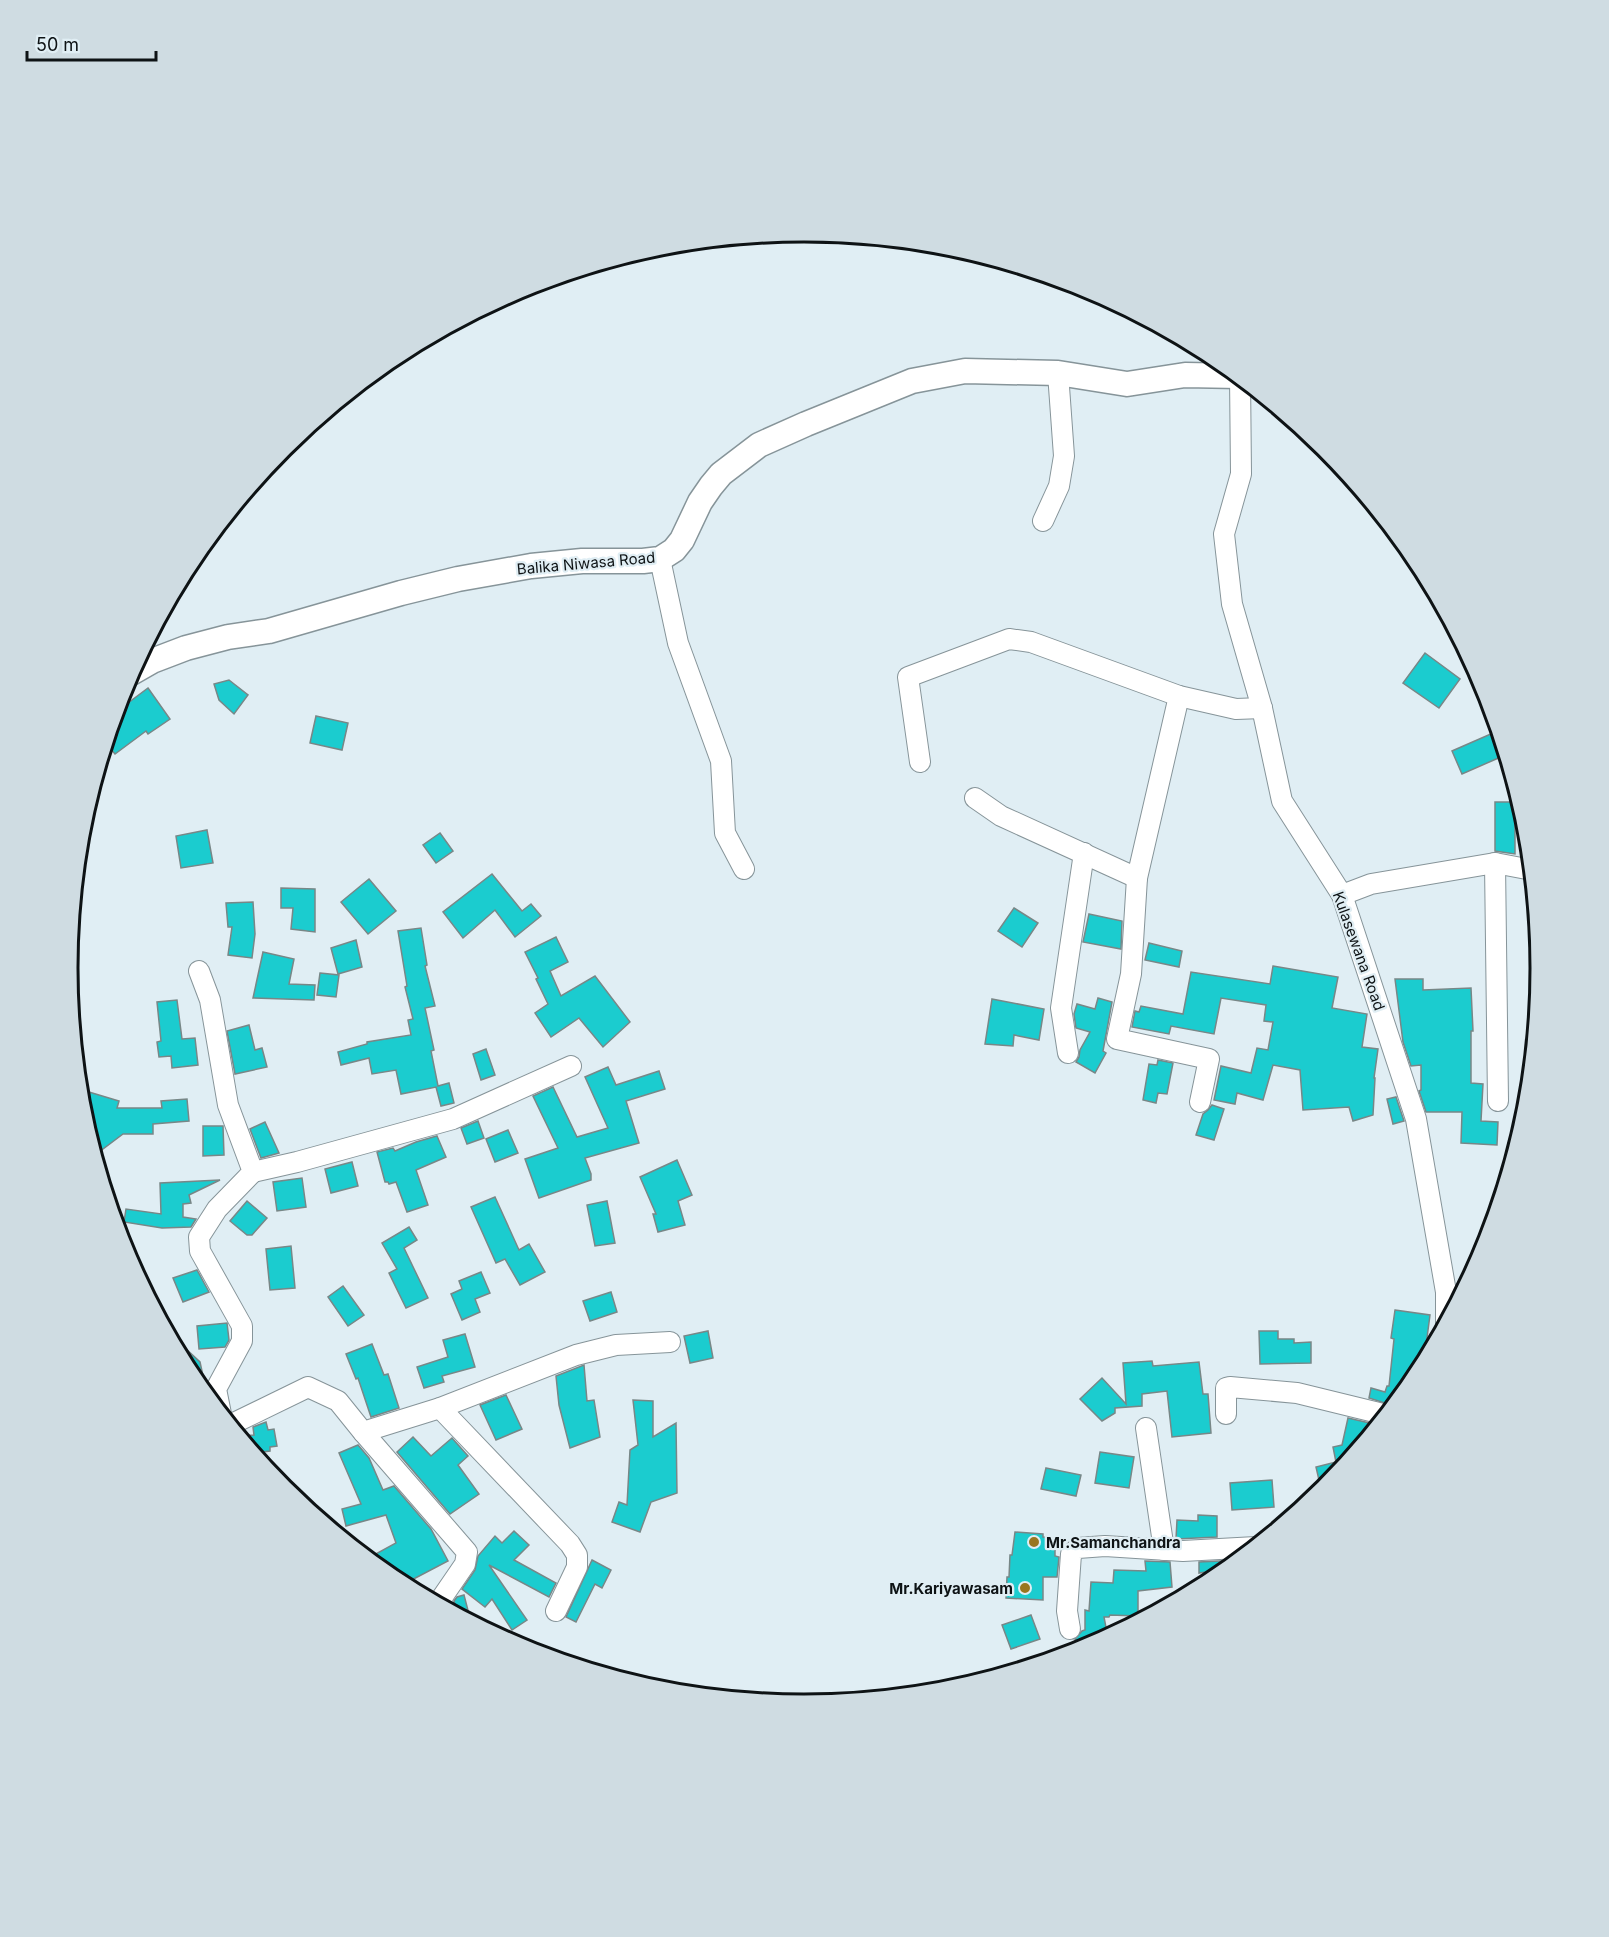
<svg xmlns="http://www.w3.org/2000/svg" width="1609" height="1937" font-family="Inter,sans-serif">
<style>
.building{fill:#1bcccf;stroke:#788787;stroke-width:1.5}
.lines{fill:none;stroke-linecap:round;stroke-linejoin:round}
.minor-casing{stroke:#869499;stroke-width:22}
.tertiary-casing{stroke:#869499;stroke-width:27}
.minor{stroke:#fff;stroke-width:20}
.tertiary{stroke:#fff;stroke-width:24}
.poi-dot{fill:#997620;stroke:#e0eef4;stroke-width:2}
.labels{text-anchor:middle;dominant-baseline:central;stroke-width:4.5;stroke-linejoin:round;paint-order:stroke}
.street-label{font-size:15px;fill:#0e1315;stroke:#e0eef4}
.poi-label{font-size:15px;font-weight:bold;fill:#0e1315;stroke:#e0eef4;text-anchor:start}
.rim{fill:none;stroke:#0e1315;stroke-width:3}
</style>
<rect width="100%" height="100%" fill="#e0eef4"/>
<g class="building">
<polygon points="1425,653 1460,679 1439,708 1403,683"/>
<polygon points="229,680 248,695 234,714 219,700 214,684"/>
<polygon points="148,688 170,719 148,734 146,731 115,754 106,743 116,712"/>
<polygon points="316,716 348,723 342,750 310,743"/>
<polygon points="1493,733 1503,756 1462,774 1452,751"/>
<polygon points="1495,802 1515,802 1515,854 1495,851"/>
<polygon points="207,830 213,863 181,868 176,836"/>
<polygon points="440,833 453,851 436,863 423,845"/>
<polygon points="492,874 522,911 531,904 541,916 515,937 495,910 463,938 443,912"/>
<polygon points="369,879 396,911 368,934 341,902"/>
<polygon points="281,888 315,889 315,932 291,929 293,908 281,908"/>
<polygon points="253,902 255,934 252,958 228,955 232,927 228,927 226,903"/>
<polygon points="1014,908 1038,923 1022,947 998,931"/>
<polygon points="1089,914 1122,921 1121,949 1083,942"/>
<polygon points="421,928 427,965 425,966 435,1006 425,1008 434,1050 431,1051 438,1086 449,1083 454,1103 441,1106 436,1087 401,1094 396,1070 372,1074 369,1058 341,1065 338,1052 367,1044 367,1042 411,1035 408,1020 413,1019 405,987 407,986 398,931"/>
<polygon points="556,937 568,962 550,971 561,996 595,976 630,1022 603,1047 579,1018 551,1037 535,1013 548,1004 536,979 538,978 525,952"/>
<polygon points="356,940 362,967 338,974 331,948"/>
<polygon points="1149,943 1182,951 1179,967 1145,960"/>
<polygon points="263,952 294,959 289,984 315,985 314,1000 253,998"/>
<polygon points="1273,966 1338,977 1332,1008 1367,1014 1362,1047 1378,1049 1374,1078 1375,1078 1373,1115 1353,1121 1349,1107 1303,1110 1300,1070 1273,1065 1263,1100 1237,1093 1235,1104 1214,1100 1221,1066 1251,1073 1257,1048 1268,1050 1273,1022 1264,1021 1266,1005 1221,998 1214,1034 1171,1026 1169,1034 1132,1027 1135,1011 1139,1012 1141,1006 1183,1014 1191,972 1270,984"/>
<polygon points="320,973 339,975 336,997 317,995"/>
<polygon points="1395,979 1423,979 1423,990 1471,988 1473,1031 1471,1031 1471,1083 1483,1084 1481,1121 1498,1122 1497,1145 1461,1143 1462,1112 1426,1112 1419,1091 1421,1090 1421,1065 1411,1066 1403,1042"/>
<polygon points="1098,998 1112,1002 1103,1051 1106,1053 1095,1073 1076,1062 1079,1057 1080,1050 1090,1032 1076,1028 1074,1014 1077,1004 1095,1009"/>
<polygon points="992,999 1044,1009 1039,1040 1014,1035 1013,1046 985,1044"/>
<polygon points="177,1000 182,1039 195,1038 198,1065 172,1068 171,1056 159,1057 157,1042 161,1041 157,1002"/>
<polygon points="249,1025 255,1050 262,1048 267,1067 235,1074 227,1031"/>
<polygon points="486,1049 495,1075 481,1080 473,1054"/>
<polygon points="1158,1060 1173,1063 1167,1094 1158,1093 1156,1103 1143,1100 1149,1064 1157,1065"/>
<polygon points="608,1067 616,1085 659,1071 665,1089 626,1101 639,1143 585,1158 591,1174 591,1180 539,1198 525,1159 558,1148 533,1096 553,1087 577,1137 608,1128 585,1077"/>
<polygon points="79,1089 119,1101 117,1108 162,1108 161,1101 187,1099 189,1121 153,1124 153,1134 123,1134 95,1155 82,1112"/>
<polygon points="1396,1097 1404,1121 1393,1124 1387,1099"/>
<polygon points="1212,1105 1224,1109 1214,1140 1196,1135 1203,1114 1208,1110"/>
<polygon points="478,1121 484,1138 467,1144 461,1128"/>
<polygon points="265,1122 279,1153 261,1158 250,1129"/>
<polygon points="203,1126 223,1126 224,1155 203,1156"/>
<polygon points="508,1130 518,1153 495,1162 486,1139"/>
<polygon points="437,1136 446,1157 416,1170 428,1205 407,1212 396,1182 389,1184 388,1182 385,1182 377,1152 393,1148 395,1151 416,1142"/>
<polygon points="677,1160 692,1195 678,1201 685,1225 658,1232 653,1214 656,1214 640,1177"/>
<polygon points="352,1162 358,1186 331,1193 325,1169"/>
<polygon points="302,1178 306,1207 277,1211 273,1182"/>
<polygon points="220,1180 189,1195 191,1203 183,1204 183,1217 196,1219 191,1227 162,1228 124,1222 126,1209 161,1214 160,1183"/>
<polygon points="495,1197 519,1250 529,1244 545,1272 520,1285 505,1259 496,1263 471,1207"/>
<polygon points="247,1201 267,1218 252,1235 247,1235 230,1221"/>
<polygon points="607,1201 615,1243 595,1246 587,1205"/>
<polygon points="409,1227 417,1240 404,1248 428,1298 406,1308 389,1273 397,1269 382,1243"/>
<polygon points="291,1246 295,1288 270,1290 266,1249"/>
<polygon points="197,1270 209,1292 183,1302 173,1278"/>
<polygon points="481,1272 490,1293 475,1299 480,1312 462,1320 451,1294 462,1289 459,1281"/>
<polygon points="343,1286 364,1315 348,1326 328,1297"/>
<polygon points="611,1292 617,1312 590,1321 583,1301"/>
<polygon points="1395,1310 1430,1315 1423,1368 1417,1378 1394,1406 1369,1398 1371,1388 1385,1392 1387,1386 1389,1386 1394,1339 1391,1338"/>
<polygon points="227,1323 229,1340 225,1347 199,1349 197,1326"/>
<polygon points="708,1331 713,1358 690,1363 684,1336"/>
<polygon points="1259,1331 1278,1331 1278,1339 1294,1339 1294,1343 1311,1342 1311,1363 1260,1364"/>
<polygon points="465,1334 475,1367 442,1376 444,1382 424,1388 417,1367 448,1357 443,1340"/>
<polygon points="172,1336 200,1362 205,1385 205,1394 192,1378 170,1337"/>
<polygon points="372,1344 384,1375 388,1374 399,1408 371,1417 358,1378 356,1379 346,1354"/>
<polygon points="1152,1361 1153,1366 1199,1362 1203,1394 1208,1394 1211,1433 1172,1437 1167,1391 1142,1394 1142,1406 1115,1408 1115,1413 1102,1421 1080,1399 1102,1378 1126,1404 1123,1363"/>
<polygon points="584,1365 587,1401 594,1400 600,1437 570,1448 559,1405 556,1376"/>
<polygon points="506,1395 522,1429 496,1440 480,1405"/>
<polygon points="633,1400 653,1401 653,1437 676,1423 677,1493 651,1502 640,1532 612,1522 619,1502 627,1505 630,1450 638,1445"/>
<polygon points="1348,1418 1378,1425 1322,1493 1316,1467 1336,1462 1333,1447 1342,1445"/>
<polygon points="266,1422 268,1430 274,1429 277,1446 270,1447 270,1451 253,1453 239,1436 254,1435 253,1427"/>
<polygon points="413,1437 431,1456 452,1438 468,1456 458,1465 479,1494 450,1514 397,1452"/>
<polygon points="358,1445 369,1458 383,1490 394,1486 431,1529 448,1561 402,1585 378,1568 372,1556 396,1543 386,1515 346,1526 342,1509 361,1504 339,1453"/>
<polygon points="1100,1452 1134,1457 1129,1488 1095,1483"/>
<polygon points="1046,1468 1081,1475 1076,1496 1041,1489"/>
<polygon points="1272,1480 1274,1507 1232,1510 1230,1483"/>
<polygon points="1198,1515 1217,1516 1217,1537 1176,1539 1177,1520 1198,1521"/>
<polygon points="514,1531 529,1545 514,1560 556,1583 549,1597 489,1565 527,1620 512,1630 492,1599 485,1607 462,1589 475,1570 478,1556 495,1536 502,1543"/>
<polygon points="1015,1532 1043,1534 1043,1537 1055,1538 1055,1556 1059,1557 1057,1577 1043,1577 1043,1600 1006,1598 1007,1577 1009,1577 1010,1555 1012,1555"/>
<polygon points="592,1560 611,1570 602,1588 595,1584 576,1622 566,1617"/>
<polygon points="1240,1560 1208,1584 1205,1572 1199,1573 1199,1562"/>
<polygon points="1145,1561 1170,1562 1172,1587 1138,1591 1138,1616 1110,1615 1109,1617 1104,1617 1108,1638 1078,1652 1075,1639 1082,1631 1085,1630 1085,1610 1089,1611 1091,1582 1113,1583 1114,1570 1146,1571"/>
<polygon points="464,1595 471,1622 454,1613 456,1608 454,1601 457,1597"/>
<polygon points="1031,1615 1040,1639 1011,1649 1002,1625"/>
</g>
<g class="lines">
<g class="minor-casing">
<g id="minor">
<polyline points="1240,377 1241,474 1224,534 1232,604 1262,708 1282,801 1342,895 1416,1119 1446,1292 1446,1325"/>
<polyline points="1043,521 1059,486 1064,456 1058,373"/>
<polyline points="660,559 678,643 721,761 725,833 744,869"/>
<polyline points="1179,696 1137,878 1131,974 1117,1039 1209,1059 1200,1102"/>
<polyline points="920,762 908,677 1009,639 1031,642 1179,696 1236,709 1262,708"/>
<polyline points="975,798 1001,816 1137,878"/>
<polyline points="1495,863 1498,1101"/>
<polyline points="1342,895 1371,884 1495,863 1532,870"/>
<polyline points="199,971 210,1000 228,1105 253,1172 217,1209 199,1237 200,1251 242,1326 242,1341 216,1389 221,1414"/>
<polyline points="1068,1053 1061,1008 1084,853"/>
<polyline points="253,1172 297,1162 453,1119 571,1066"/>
<polyline points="440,1408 570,1544 577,1555 577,1567 556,1611"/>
<polyline points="1226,1414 1226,1388 1230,1387 1297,1393 1387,1415"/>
<polyline points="230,1425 308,1387 338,1401 363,1432 440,1408 576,1355 616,1345 670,1342"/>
<polyline points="1146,1428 1164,1550"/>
<polyline points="363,1432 467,1552 465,1564 441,1599 444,1607"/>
<polyline points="1070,1629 1067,1611 1071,1554 1078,1548 1105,1546 1183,1551 1256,1547"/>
</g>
</g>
<g class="tertiary-casing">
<polyline id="tertiary" points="131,673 152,661 186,648 228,637 269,631 401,593 458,579 531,566 582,561 643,561 660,559 674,550 682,540 700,502 711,486 721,474 759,445 806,424 912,381 965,371 1058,373 1127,384 1185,375 1239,376"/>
</g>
<use href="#minor" class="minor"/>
<use href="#tertiary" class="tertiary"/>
</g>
<g class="poi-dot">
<circle cx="1034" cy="1542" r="6"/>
<circle cx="1025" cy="1588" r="6"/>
</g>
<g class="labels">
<g class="street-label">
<text transform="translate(586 563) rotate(-5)">Balika Niwasa Road</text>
<text transform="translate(1359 951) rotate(70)">Kulasewana Road</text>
</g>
<g class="poi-label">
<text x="1046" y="1542">Mr.Samanchandra</text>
<text x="1013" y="1588" text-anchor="end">Mr.Kariyawasam</text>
</g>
</g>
<path d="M0 0H1609V1937H0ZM78 968a726 726 0 1 1 1452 0a726 726 0 1 1-1452 0Z" fill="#cfdce2" fill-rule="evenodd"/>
<path class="rim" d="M78 968a726 726 0 1 1 1452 0a726 726 0 1 1-1452 0Z"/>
<path d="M27 51v9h129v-9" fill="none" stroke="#0e1315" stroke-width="3"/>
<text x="36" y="51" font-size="18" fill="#0e1315" stroke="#e0eef4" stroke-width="4.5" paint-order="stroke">50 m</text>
</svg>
